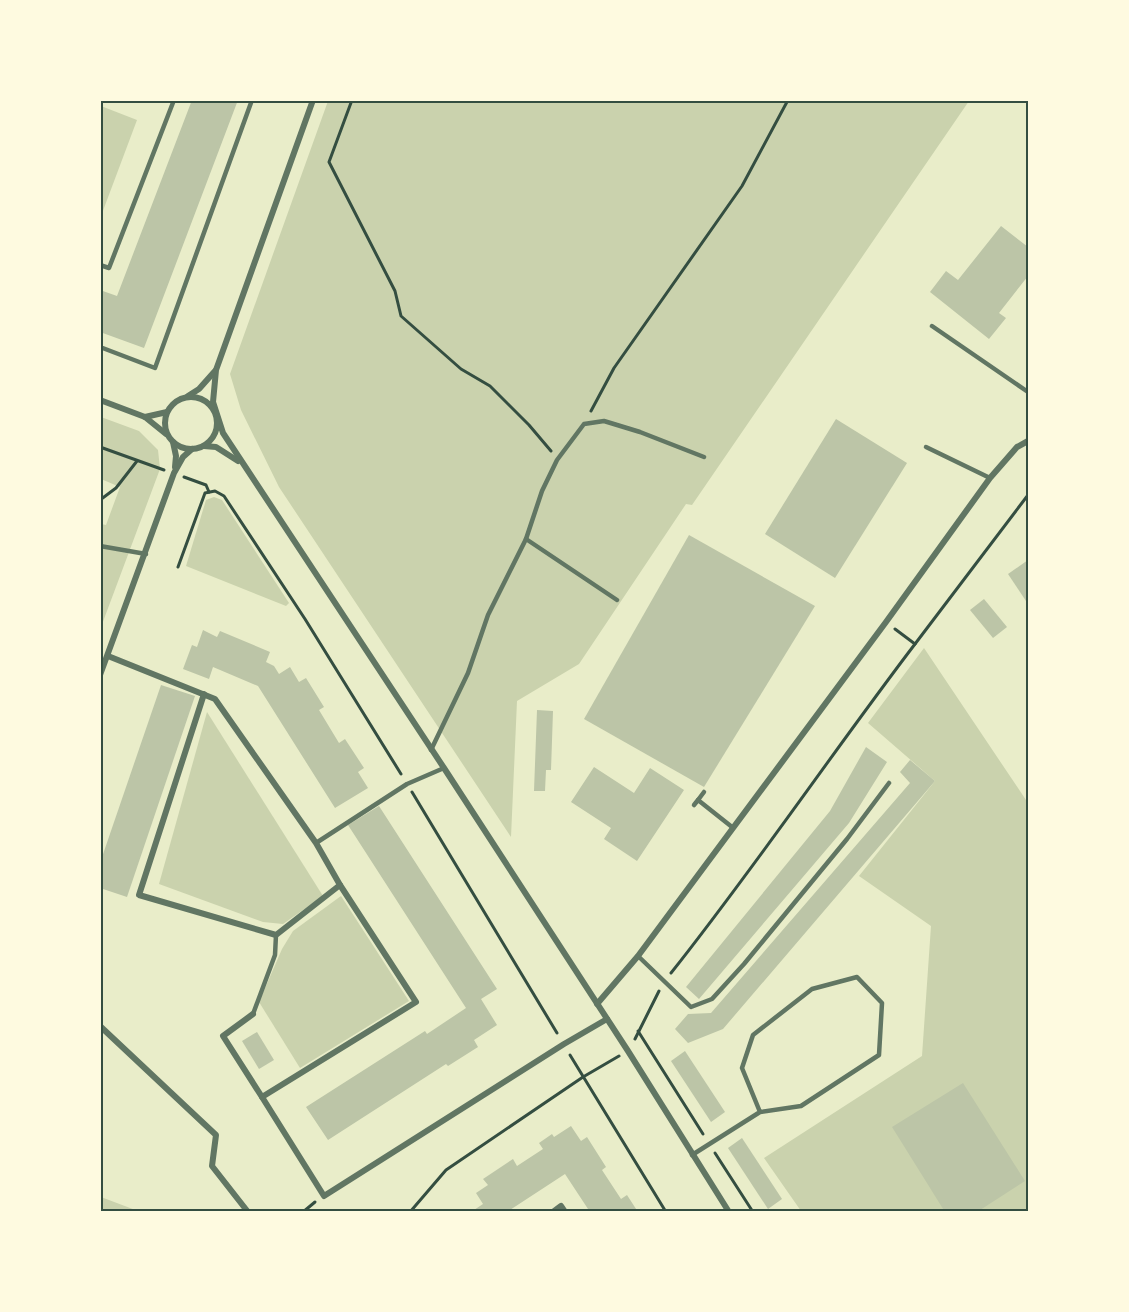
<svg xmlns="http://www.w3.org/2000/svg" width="1129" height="1312" font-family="'PT Sans Narrow',sans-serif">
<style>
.green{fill:#cad2ad}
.building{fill:#bcc5a7}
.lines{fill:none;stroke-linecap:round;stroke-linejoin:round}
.path{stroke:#344e41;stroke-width:3}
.service{stroke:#617663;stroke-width:4.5}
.minor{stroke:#617663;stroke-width:6}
.neatline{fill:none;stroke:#344e41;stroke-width:2}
</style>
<rect width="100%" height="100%" fill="#e9edc9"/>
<g class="green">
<polygon points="328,101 969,101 692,505 686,504 579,664 517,701 511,837 279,487 241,410 230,374"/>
<polygon points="101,106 137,120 101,216"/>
<polygon points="101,417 139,431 158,450 160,469 101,627 101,524 106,525 120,487 101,479"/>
<polygon points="214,497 222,500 289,603 286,606 186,566 206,500"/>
<polygon points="924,648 1028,803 1028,1211 801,1211 764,1158 922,1056 931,926 859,876 935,781 868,723"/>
<polygon points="207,712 323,896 283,924 263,922 159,884"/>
<polygon points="341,896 409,1001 300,1068 259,1002 282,949 293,931"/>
<polygon points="101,1197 138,1211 101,1211"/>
</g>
<g class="building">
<polygon points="192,100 238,100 144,348 100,332 100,290 117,296"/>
<polygon points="1001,226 1028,247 1028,276 999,313 1006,318 989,339 930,292 946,271 958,280"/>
<polygon points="836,419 907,463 835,578 765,534"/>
<polygon points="689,535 815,606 704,787 584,719"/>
<polygon points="1028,560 1028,599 1026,601 1008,574"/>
<polygon points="984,599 1007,627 993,638 970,610"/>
<polygon points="203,630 217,637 220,631 270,652 266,662 274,666 279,674 290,667 299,682 306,678 324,707 319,710 339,743 345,739 364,768 358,772 368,788 335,808 258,686 213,667 209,679 183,669 192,645 197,647"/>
<polygon points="161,685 195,696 127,897 100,888 100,863"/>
<polygon points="537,710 553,711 551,770 546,770 545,791 534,791"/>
<polygon points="866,747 887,762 849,823 699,999 686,987 830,811"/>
<polygon points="910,760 935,781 723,1029 688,1043 675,1029 688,1014 711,1013 910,783 900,772"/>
<polygon points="594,767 634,793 650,768 684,790 637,861 604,839 611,828 571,802"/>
<polygon points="379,806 497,989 481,999 497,1025 474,1040 478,1047 448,1066 446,1064 328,1140 306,1107 425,1031 427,1034 466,1008 348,825"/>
<polygon points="257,1032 274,1060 259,1069 242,1041"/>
<polygon points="685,1051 725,1112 711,1122 671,1061"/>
<polygon points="963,1083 1025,1181 977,1212 945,1212 892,1127"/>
<polygon points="571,1126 581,1141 587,1137 606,1167 602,1170 621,1199 627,1195 638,1212 590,1212 565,1174 507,1212 471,1212 483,1204 476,1193 488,1185 483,1179 513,1159 517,1166 543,1149 539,1143 552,1134 554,1137"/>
<polygon points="742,1138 782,1199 768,1209 728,1148"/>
</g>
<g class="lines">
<g class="path">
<polyline points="352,100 329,162 395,291 401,316 461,369 490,386 529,425 551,451"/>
<polyline points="591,411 614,368 742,186 788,100"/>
<polyline points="100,447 164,470"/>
<polyline points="184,477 206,485 209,492"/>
<polyline points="100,500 116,488 137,461"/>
<polyline points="178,567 205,493 215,491 224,496 305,619 401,774"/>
<polyline points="915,644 1028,495"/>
<polyline points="412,792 557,1033"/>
<path d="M 671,973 C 756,866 832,753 915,644 L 895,629"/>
<polyline points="638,1031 703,1134"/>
<polyline points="635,1039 659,991"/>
<polyline points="570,1055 666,1212"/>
<polyline points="715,1153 753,1212"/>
<polyline points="303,1212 315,1202"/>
<polyline points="410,1212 446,1170 583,1077 619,1056"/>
</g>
<g class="service">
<polyline points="100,265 109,268 174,100"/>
<polyline points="932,326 1028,392"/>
<polyline points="100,347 155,368 252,100"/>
<polyline points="926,447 990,478"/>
<polyline points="526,539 542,491 557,460 584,424 604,421 640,432 704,457"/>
<polyline points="100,546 146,554"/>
<polyline points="431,750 468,673 488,615 526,539 617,600"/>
<polyline points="698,800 704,792"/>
<polyline points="694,805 698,800 732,827"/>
<polyline points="316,843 407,784 444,768"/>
<polyline points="638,956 691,1007 712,999 744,964 847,839 889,783"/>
<polyline points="253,1014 275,955 276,935"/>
<polyline points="692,1155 760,1112 801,1106 879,1055 882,1003 857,977 812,989 753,1035 742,1068 760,1112"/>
</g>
<g class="minor">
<polyline points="313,100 216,370 213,402 223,433 444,768 628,1051 729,1212"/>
<polyline points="188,396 199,389 215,371"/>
<circle cx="191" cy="423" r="26"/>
<polyline points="100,400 145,417 166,434"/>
<polyline points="145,417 167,412"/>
<polyline points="173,442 176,456 175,467"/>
<polyline points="204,446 216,447 238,461"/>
<polyline points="108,656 215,699 316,843 340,885 416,1002 262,1097 324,1196 564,1044 607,1019"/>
<polyline points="100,675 174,473 183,457 192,449"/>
<polyline points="204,694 139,895 276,935 340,885"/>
<polyline points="597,1004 638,956 886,622 990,478 1017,447 1028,441"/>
<polyline points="253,1014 223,1036 262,1097"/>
<polyline points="101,1027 216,1135 212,1166 248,1212"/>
<polyline points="553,1212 561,1206 565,1212"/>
</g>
</g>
<rect width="1129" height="1312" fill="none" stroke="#fefae0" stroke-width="204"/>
<rect x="102" y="102" width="925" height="1108" class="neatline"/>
</svg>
